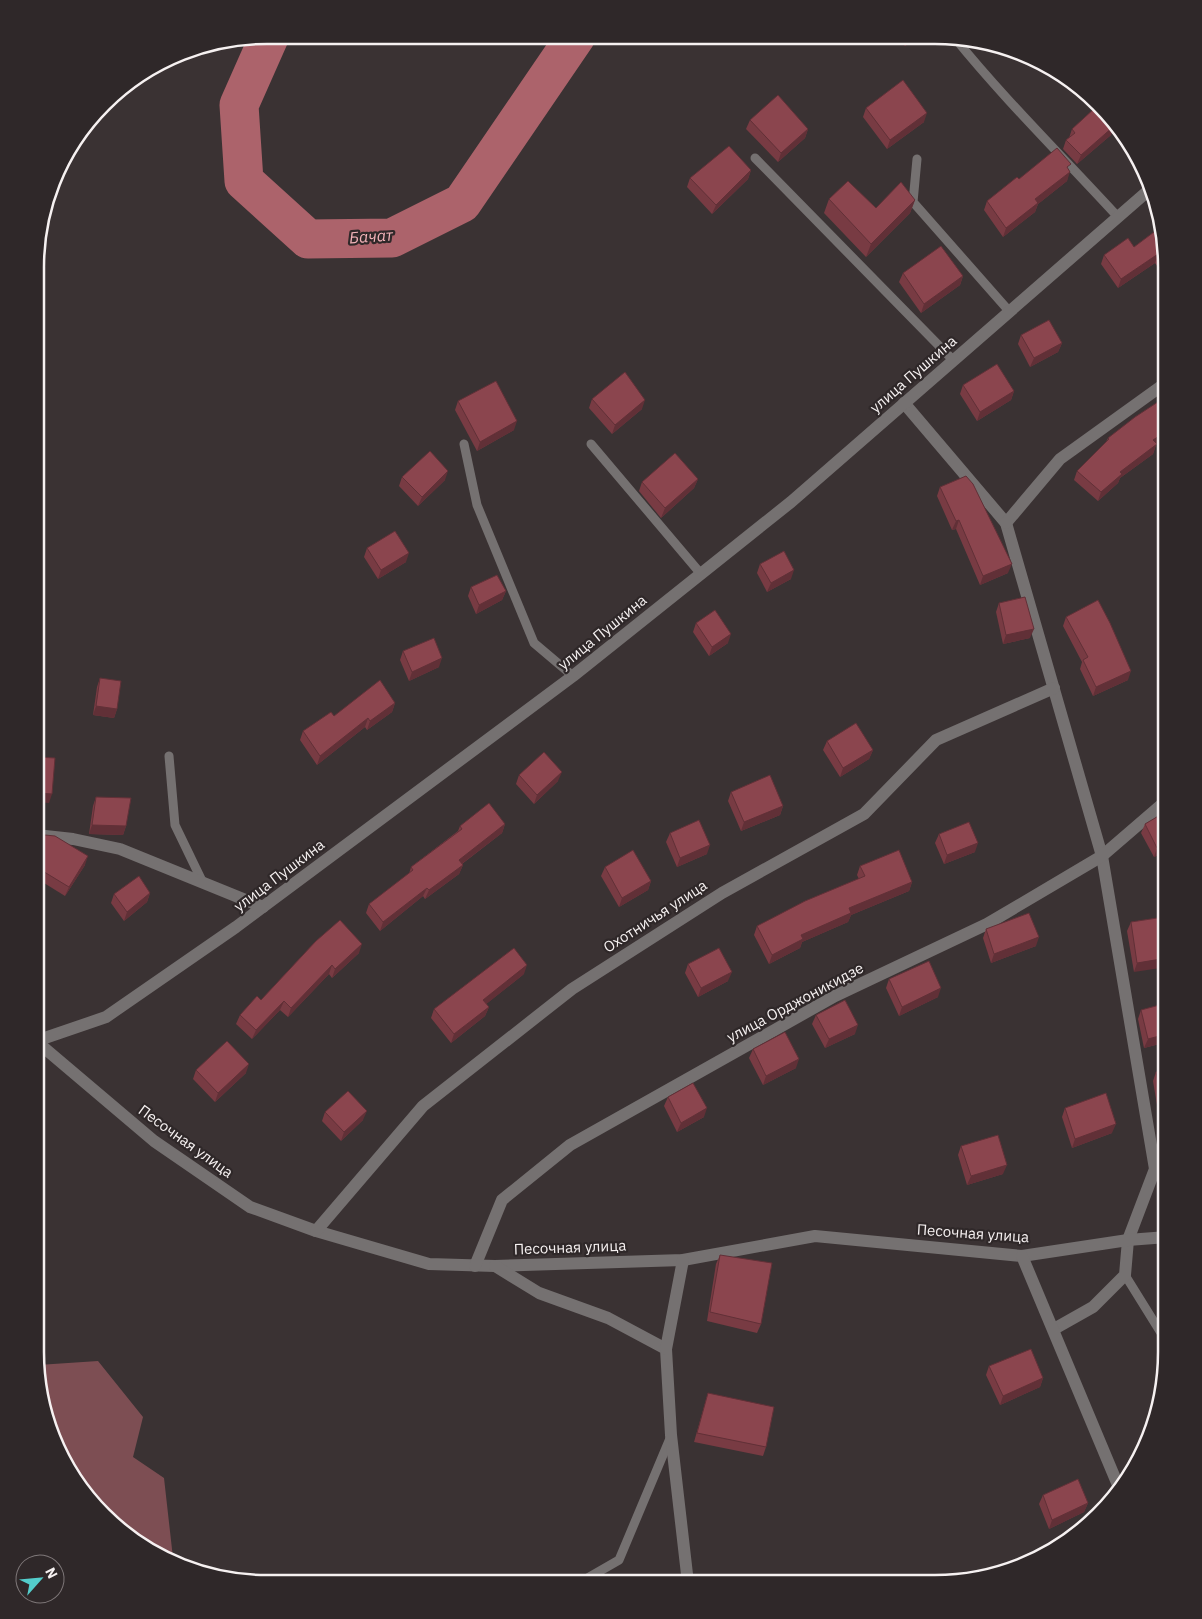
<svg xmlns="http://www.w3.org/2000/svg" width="1202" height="1619" font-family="'IBM Plex Sans',sans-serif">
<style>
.green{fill:#7d4e53}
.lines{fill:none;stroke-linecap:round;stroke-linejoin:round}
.river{stroke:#ac636b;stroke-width:39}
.lane{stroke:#757171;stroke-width:9}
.street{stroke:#757171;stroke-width:12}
.wall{fill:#783b43}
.shaded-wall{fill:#613037}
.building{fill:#8b454e;stroke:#613037}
.labels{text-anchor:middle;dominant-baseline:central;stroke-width:4.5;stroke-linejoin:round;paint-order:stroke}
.street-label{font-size:15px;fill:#f6f1f1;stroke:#2f2829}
.water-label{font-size:16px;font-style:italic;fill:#f3b3b9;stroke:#2f2829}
.rim{fill:none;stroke:#f6f1f1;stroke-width:2.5}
</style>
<rect width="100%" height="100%" fill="#3a3233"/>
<polygon class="green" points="98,1361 143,1417 133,1457 164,1478 173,1558 138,1545 93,1505 59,1455 38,1365"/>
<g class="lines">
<polyline class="river" points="270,35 239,105 244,181 308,239 392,238 462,203 576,36"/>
<g class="lane">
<path d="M 954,37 C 1005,100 1063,157 1118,217"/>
<polyline points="755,158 953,360"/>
<polyline points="917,159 913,202 1009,311"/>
<polyline points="464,444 477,505 534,643 573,676"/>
<polyline points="591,444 701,574"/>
<polyline points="169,756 175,825 203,883"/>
<polyline points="1125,1275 1166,1341"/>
<polyline points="579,1583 619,1560 671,1436"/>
</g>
<g class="street">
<polyline points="904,403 1006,523 1102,856 1155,1169 1128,1240 1125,1275 1093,1307 1054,1329"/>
<polyline points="1006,523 1060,459 1167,382"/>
<polyline points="36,835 73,839 120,849 263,907"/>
<polyline points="36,1041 106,1017 236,927 573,676 791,502 1149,190"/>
<polyline points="36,1041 154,1141 250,1207 316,1231 429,1264 495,1266 683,1260 815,1236 1022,1256 1128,1240 1167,1237"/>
<polyline points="316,1231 423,1106 572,989 722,893 864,814 936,740 1054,688"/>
<polyline points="1022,1256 1120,1490"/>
<polyline points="475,1266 502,1200 570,1145 835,996 987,924 1102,856 1167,800"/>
<polyline points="495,1266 539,1293 608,1318 666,1349 671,1435 688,1583"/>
<polyline points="666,1349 683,1260"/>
</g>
</g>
<g class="wall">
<polygon points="898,37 919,37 905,46"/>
<polygon points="866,108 924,122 887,149 863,117"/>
<polygon points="750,120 808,129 805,138 778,162 746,129"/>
<polygon points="1072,129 1111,135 1077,164 1063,149 1066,140 1069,138"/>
<polygon points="751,170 748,179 712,214 687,187 690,178"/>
<polygon points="1069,170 1067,181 1038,204 1035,212 1003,237 984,210 987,201 1019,179"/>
<polygon points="829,199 876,208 915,200 910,213 866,257 824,213"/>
<polygon points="1158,229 1166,261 1158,267 1155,263 1118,288 1101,264 1104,255 1134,247"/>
<polygon points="903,273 963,276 960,285 921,313 899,282"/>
<polygon points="1021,335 1062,343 1058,352 1030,367 1018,344"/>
<polygon points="963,385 1014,391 1011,400 977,421 960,394"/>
<polygon points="592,399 642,409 612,434 589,408"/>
<polygon points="458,401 514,430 477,451 455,410"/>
<polygon points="1108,438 1156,445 1153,454 1120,478 1118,483 1098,501 1074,480 1077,471 1106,442"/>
<polygon points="402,477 445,480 418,506 399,486"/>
<polygon points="698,479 694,488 661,518 639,491 642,482"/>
<polygon points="940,487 1008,573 980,585 956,529 952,530 937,496"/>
<polygon points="367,548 406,562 378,579 364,557"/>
<polygon points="760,564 791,579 767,592 757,573"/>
<polygon points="471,587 506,591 502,600 476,614 468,596"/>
<polygon points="999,603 1030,638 1003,644 996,612"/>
<polygon points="1066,617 1128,680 1093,696 1080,669 1082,662 1063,626"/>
<polygon points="696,623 728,643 709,656 693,632"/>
<polygon points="403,651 439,667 409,681 400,660"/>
<polygon points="100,678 117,709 114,718 93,715 97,687"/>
<polygon points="395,703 392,712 367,730 365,727 317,765 300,740 303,731 334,716"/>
<polygon points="827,741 873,750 869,759 840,777 823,750"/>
<polygon points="519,775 558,781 534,804 516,784"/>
<polygon points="731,792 783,806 780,815 741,831 728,801"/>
<polygon points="96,797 126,826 123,835 89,834 93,806"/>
<polygon points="1167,811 1167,851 1154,857 1141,833 1145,824"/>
<polygon points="505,824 502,833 462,864 463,865 459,874 425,899 423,896 380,931 366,913 369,904 409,874 411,867 458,831 460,826"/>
<polygon points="670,833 707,854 677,867 666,842"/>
<polygon points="939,834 975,852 944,864 935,843"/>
<polygon points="36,842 85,865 65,896 36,878"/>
<polygon points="860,866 912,882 909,891 851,915 848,922 802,942 800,948 769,964 754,935 757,926 859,879 857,875"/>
<polygon points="605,867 651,881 648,890 619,907 601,876"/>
<polygon points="150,893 147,902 124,921 111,903 114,894"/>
<polygon points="1164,917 1134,972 1127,931 1131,922"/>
<polygon points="986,929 1036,946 991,963 983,938"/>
<polygon points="316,941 359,953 332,978 329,974 288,1017 280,1010 252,1039 236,1024 240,1015 261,1000"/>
<polygon points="688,964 728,981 698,997 685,973"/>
<polygon points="524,974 486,1004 489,1007 485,1016 451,1043 431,1018 434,1009"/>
<polygon points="889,979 938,997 899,1016 886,988"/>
<polygon points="1167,1003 1167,1042 1144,1048 1138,1019 1141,1010"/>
<polygon points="816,1015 855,1034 825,1048 812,1024"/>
<polygon points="753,1049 796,1068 763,1085 749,1058"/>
<polygon points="196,1070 246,1073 215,1102 193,1079"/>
<polygon points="1156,1072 1167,1116 1159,1117 1153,1081"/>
<polygon points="668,1097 704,1117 677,1132 664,1106"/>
<polygon points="1065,1108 1112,1133 1072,1148 1062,1117"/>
<polygon points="325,1112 363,1120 341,1141 322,1121"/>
<polygon points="961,1146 1003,1174 967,1185 958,1155"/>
<polygon points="720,1255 761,1324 757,1333 707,1321 716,1264"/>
<polygon points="989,1366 1043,1378 1040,1387 1000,1405 986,1375"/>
<polygon points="708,1393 766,1447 763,1456 694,1442"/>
<polygon points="1043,1495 1088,1503 1084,1512 1049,1529 1039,1504"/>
</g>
<g class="shaded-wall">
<polygon points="908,37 919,37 905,46"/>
<polygon points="927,113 924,122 887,149 890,140"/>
<polygon points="1113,127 1114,128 1111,135 1077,164 1081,155"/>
<polygon points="808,129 805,138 778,162 781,153"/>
<polygon points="751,170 748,179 712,214 716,205"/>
<polygon points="1070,172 1067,181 1038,204 1035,212 1003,237 1006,228 1035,199"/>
<polygon points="915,200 910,213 866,257 871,244"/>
<polygon points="1158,254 1155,263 1118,288 1121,279"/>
<polygon points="1165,256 1166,261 1158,267 1162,258"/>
<polygon points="963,276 960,285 921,313 924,304"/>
<polygon points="1062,343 1058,352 1030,367 1034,358"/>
<polygon points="1014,391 1011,400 977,421 980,412"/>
<polygon points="645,400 642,409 612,434 615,425"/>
<polygon points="517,421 514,430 477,451 480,442"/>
<polygon points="1167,431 1167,438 1156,445 1153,454 1120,478 1118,483 1098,501 1101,492 1120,472 1153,440"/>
<polygon points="448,471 445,480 418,506 422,497"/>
<polygon points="698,479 694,488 661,518 665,508"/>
<polygon points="959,520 956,529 952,530 956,521"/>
<polygon points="409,553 406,562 378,579 381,570"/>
<polygon points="1012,564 1008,573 980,585 983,576"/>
<polygon points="794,570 791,579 767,592 771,583"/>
<polygon points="506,591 502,600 476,614 479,605"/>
<polygon points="1034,629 1030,638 1003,644 1006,635"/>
<polygon points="731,634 728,643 709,656 712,647"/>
<polygon points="442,658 439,667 409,681 412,672"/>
<polygon points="1131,671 1128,680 1093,696 1096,687"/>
<polygon points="395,703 392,712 367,730 370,721"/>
<polygon points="96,706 117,709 114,718 93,715"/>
<polygon points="368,718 365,727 317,765 320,756"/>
<polygon points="873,750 869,759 840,777 843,768"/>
<polygon points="562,772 558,781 534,804 537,795"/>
<polygon points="36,793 52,794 49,803 36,802"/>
<polygon points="783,806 780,815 741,831 744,822"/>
<polygon points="505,824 502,833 455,869 459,860"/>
<polygon points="92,825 126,826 123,835 89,834"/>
<polygon points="978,843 975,852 944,864 947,855"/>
<polygon points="1167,844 1167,851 1154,857 1157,848"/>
<polygon points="710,845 707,854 677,867 680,858"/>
<polygon points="88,856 85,865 65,896 69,887"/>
<polygon points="463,865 459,874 425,899 429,890"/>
<polygon points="651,881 648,890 619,907 622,898"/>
<polygon points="912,882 909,891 851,915 848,922 802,942 800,948 769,964 772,955 801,935 849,908"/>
<polygon points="427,888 423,896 380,931 383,922"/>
<polygon points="150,893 147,902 124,921 127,912"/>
<polygon points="1039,937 1036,946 991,963 994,954"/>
<polygon points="362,944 359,953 332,978 335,969"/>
<polygon points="43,946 40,955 36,959 36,953"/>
<polygon points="1167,958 1167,967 1134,972 1137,963"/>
<polygon points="332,965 329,974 288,1017 291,1008"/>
<polygon points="527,965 524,974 480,1009 483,1000"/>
<polygon points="732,972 728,981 698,997 701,988"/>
<polygon points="941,988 938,997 899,1016 902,1007"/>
<polygon points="284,1001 280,1010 252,1039 256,1030"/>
<polygon points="489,1007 485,1016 451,1043 454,1034"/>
<polygon points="858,1025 855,1034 825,1048 829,1039"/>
<polygon points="1167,1034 1167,1042 1144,1048 1148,1039"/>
<polygon points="799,1059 796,1068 763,1085 766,1076"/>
<polygon points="249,1064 246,1073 215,1102 218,1093"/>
<polygon points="1167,1107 1167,1116 1159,1117 1163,1108"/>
<polygon points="707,1108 704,1117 677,1132 681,1123"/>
<polygon points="367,1111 363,1120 341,1141 344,1132"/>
<polygon points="1116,1124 1112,1133 1072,1148 1075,1139"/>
<polygon points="1007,1165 1003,1174 967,1185 971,1176"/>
<polygon points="1043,1378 1040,1387 1000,1405 1003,1396"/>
<polygon points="1088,1503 1084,1512 1049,1529 1052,1520"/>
</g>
<g class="building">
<polygon points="903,80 927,113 890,140 866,108"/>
<polygon points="778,95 808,129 781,153 750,120"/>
<polygon points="1096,107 1113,127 1081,155 1066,140 1075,133 1072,129"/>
<polygon points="729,146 751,170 716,205 690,178"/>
<polygon points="1057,148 1071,164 1067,167 1070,172 1035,199 1038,203 1006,228 987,201 1017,177 1019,179"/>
<polygon points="848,181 876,208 901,182 915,200 871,244 829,199"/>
<polygon points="1158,229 1165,256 1162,258 1158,254 1121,279 1104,255 1128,238 1134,247"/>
<polygon points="941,246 963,276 924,304 903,273"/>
<polygon points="1049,320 1062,343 1034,358 1021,335"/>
<polygon points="997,364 1014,391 980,412 963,385"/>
<polygon points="625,372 645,400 615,425 592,399"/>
<polygon points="496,381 517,421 480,442 458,401"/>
<polygon points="1167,396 1167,431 1153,440 1157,444 1120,472 1122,474 1101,492 1077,471 1109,439 1108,438 1135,417"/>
<polygon points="430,451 448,471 422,497 402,477"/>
<polygon points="675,453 698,479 665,508 642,482"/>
<polygon points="966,476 973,484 1012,564 983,576 959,520 956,521 940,487"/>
<polygon points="395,531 409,553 381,570 367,548"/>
<polygon points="784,551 794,570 771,583 760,564"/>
<polygon points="497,575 506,591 479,605 471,587"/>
<polygon points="1025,597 1034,629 1006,635 999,603"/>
<polygon points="1098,600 1110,623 1131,671 1096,687 1083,660 1088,657 1066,617"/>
<polygon points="715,610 731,634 712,647 696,623"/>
<polygon points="434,638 442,658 412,672 403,651"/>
<polygon points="100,678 121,681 117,709 96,706"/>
<polygon points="380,680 395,703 370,721 368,718 320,756 303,731 331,712 334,716"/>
<polygon points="856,723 873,750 843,768 827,741"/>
<polygon points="544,752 562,772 537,795 519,775"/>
<polygon points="36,757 55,758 52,794 36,793"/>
<polygon points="770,775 783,806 744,822 731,792"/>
<polygon points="96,797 131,798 126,826 92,825"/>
<polygon points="489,803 505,824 459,860 463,865 429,890 427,888 383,922 369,904 413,870 411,867 462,829 460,826"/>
<polygon points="1167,811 1167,844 1157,848 1145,824"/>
<polygon points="699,820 710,845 680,858 670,833"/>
<polygon points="969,822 978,843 947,855 939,834"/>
<polygon points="45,835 55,836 88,856 69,887 36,867 36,842 40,844"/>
<polygon points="633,850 651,881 622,898 605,867"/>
<polygon points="899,850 912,882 849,908 851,913 801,935 803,939 772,955 757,926 805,901 865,876 860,866"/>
<polygon points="139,876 150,893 127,912 114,894"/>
<polygon points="1029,913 1039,937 994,954 986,929"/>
<polygon points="1164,917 1167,933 1167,958 1137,963 1131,922"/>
<polygon points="340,920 362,944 335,969 332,965 291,1008 284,1001 256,1030 240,1015 257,996 261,1000 316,941"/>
<polygon points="36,939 43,946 36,953"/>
<polygon points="514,948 527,965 483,1000 489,1007 454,1034 434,1009"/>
<polygon points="719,948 732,972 701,988 688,964"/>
<polygon points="929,961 941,988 902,1007 889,979"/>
<polygon points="845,1000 858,1025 829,1039 816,1015"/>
<polygon points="1167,1003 1167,1034 1148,1039 1141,1010"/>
<polygon points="785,1032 799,1059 766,1076 753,1049"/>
<polygon points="227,1041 249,1064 218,1093 196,1070"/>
<polygon points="1167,1070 1167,1107 1163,1108 1156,1072"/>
<polygon points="693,1083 707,1108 681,1123 668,1097"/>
<polygon points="348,1091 367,1111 344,1132 325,1112"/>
<polygon points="1106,1093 1116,1124 1075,1139 1065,1108"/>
<polygon points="998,1135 1007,1165 971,1176 961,1146"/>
<polygon points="720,1255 772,1263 761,1324 710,1312"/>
<polygon points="1031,1349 1043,1378 1003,1396 989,1366"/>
<polygon points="708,1393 774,1407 766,1447 697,1433"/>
<polygon points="1078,1479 1088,1503 1052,1520 1043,1495"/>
</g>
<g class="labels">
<g class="street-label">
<text transform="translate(913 374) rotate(-41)">улица Пушкина</text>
<text transform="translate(602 632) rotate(-39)">улица Пушкина</text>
<text transform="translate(279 875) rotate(-37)">улица Пушкина</text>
<text transform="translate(655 916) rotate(-33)">Охотничья улица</text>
<text transform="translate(795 1002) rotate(-28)">улица Орджоникидзе</text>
<text transform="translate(186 1141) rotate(36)">Песочная улица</text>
<text transform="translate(973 1233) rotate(4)">Песочная улица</text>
<text transform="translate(570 1247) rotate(-2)">Песочная улица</text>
</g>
<g class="water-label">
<text transform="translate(371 236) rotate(-4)">Бачат</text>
</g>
</g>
<path d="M0 0H1202V1619H0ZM267 44H935A223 223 0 0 1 1158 267V1352A223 223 0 0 1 935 1575H267A223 223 0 0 1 44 1352V267A223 223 0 0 1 267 44Z" fill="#2f2829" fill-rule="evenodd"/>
<path class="rim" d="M267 44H935A223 223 0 0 1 1158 267V1352A223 223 0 0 1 935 1575H267A223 223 0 0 1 44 1352V267A223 223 0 0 1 267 44Z"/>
<g transform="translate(40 1579) rotate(63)"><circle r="24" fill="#2f2829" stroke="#7f7879"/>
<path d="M0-4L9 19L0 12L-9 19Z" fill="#53cdcb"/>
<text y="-8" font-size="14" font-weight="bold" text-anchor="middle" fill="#f6f1f1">N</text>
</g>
</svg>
